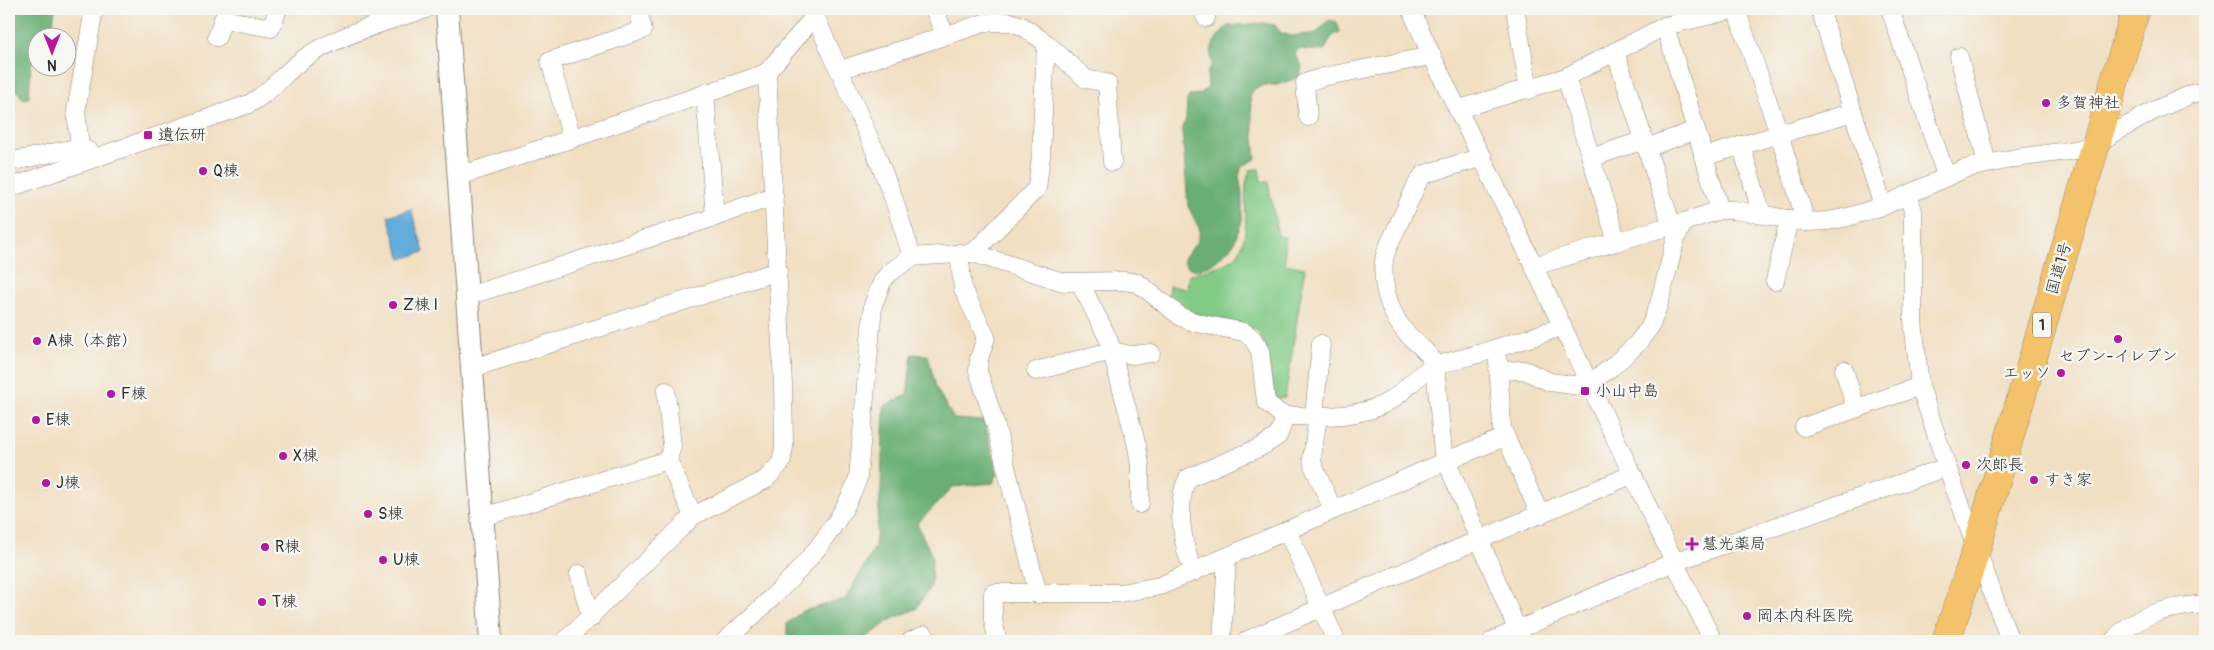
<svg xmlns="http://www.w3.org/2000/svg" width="2214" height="650" font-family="Pangolin,'Klee One',sans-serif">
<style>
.green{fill:#82cb87;stroke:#567b59}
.forest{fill:#69af74;stroke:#4a6d50}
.water{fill:#64addb;stroke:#486c83}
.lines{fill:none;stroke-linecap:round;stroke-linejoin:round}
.minor-casing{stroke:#8e8576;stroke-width:19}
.tertiary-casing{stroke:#8e8576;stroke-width:24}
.trunk-casing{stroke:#8e8576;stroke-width:29}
.minor{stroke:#fff;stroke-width:18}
.tertiary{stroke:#fff;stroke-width:22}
.trunk{stroke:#f4c26a;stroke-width:28}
.poi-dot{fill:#b5179e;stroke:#f6f6f2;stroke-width:2}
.labels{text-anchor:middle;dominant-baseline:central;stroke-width:5;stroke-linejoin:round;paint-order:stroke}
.shield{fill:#f6f6f2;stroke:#686867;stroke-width:1}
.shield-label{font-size:15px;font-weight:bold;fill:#2b2b2b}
.poi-label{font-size:16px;fill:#2b2b2b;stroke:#f6f6f2;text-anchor:start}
.street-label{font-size:16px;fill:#2b2b2b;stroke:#f6f6f2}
</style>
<rect width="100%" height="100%" fill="#f6f6f2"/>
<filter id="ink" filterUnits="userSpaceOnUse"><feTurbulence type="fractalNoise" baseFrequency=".02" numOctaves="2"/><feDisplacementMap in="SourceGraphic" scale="10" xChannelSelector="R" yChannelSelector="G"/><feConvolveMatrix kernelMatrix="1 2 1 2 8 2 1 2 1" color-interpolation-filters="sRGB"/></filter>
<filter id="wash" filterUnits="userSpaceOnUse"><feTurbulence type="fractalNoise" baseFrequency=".0096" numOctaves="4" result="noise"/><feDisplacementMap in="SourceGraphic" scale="20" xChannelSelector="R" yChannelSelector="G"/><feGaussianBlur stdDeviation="1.12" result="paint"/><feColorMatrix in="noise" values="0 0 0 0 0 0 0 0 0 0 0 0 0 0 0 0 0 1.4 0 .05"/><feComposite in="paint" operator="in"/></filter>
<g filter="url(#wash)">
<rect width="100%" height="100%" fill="#f1dfc2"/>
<path class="green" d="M 1259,169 L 1261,181 L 1268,182 L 1278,236 L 1285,237 L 1285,264 L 1305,268 L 1285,398 L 1277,398 L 1273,392 L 1266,347 L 1258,331 L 1241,324 L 1186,311 L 1168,298 L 1169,286 L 1187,289 L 1189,275 C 1198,274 1206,270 1215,267 C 1220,265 1226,264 1230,261 C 1257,244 1238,196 1250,170 Z"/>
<g class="forest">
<polygon points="9,9 55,9 51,37 38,38 31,65 29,98 23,99 19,93 9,87"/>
<path d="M 1329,20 L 1337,22 L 1340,32 L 1332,36 L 1324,51 L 1298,49 L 1295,54 L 1302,66 L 1300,77 L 1277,85 L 1265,85 L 1254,89 L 1250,97 L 1256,159 L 1242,166 L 1239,176 L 1242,194 L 1242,221 L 1233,245 L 1213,264 L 1197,270 L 1187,267 L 1183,259 L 1197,242 L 1200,230 L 1188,206 L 1182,131 L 1186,119 L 1187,100 L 1190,95 L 1200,94 L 1208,87 L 1207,73 L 1212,65 C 1208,46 1215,40 1227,26 L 1263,23 L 1275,25 L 1281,33 L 1292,36 L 1316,33 Z"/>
<polygon points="912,354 928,355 936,388 954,419 984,421 998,474 993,483 953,487 917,524 932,556 931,586 916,609 892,619 862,641 787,641 787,623 803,611 845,599 875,547 881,487 884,406 907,395"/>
</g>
<polygon class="water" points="411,209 424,252 401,259 388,216"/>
</g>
<g filter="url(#ink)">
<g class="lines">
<g class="minor-casing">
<g id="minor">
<polyline points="812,9 875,151 893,197 912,257"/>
<polyline points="934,9 945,35"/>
<polyline points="1202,9 1206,18"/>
<path d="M 1411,9 C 1440,79 1477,145 1509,214 C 1577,356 1643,500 1713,641"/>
<polyline points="1515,9 1529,90"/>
<polyline points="1736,9 1779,133 1806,222"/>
<polyline points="1820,9 1883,206"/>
<polyline points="1890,9 1946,176"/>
<polyline points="1665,26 1720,210"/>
<polyline points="217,37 223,19 271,28 278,9"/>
<polyline points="1615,51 1672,226"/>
<polyline points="1959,57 1987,163"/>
<polyline points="840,70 984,23 996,22 1010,22 1022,26 1046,43 1086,79 1107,83 1112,162"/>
<polyline points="1566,77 1617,242"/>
<polyline points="705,93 715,217"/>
<polyline points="1459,109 1566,77 1665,26 1736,9"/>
<polyline points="1308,117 1305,83 1323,77 1431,56"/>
<polyline points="572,139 550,61 643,30 638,9"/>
<polyline points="1741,145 1762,214"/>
<polyline points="80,147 76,111 94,9"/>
<polyline points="1646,148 1696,130"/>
<path d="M 1483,157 L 1431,172 L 1423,175 L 1417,184 L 1387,249 C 1378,273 1387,307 1402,328 C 1413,342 1428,349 1435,366 L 1443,453 L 1522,641"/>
<polyline points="1593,157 1644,140"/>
<polyline points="1703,157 1853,112"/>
<polyline points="9,162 80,147 90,152"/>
<polyline points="457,177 758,76 767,72 815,16"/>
<path d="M 9,188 L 249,104 C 270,93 283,74 302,60 C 333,37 388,20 426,9"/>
<polyline points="1908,195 1913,211 1913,321 1920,386 1947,467 2010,641"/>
<polyline points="959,253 963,289 986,337 979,359 978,371 995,423 1038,594"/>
<polyline points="973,253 1037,188 1041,156 1046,43"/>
<polyline points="1534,266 1683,222"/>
<polyline points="1775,281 1789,219"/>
<polyline points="1080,283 1108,338 1137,446 1140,465 1140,504"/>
<polyline points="468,296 715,217 774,196"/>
<polyline points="1498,361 1502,428 1540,515"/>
<polyline points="473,368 778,271"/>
<polyline points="1844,370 1856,408"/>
<polyline points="1036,371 1111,351 1132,355 1151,353"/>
<polyline points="1498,371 1524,370 1550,382 1580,386 1590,383 1612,367 1636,345 1650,327 1659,304 1676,238 1684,222 1720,210 1734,210 1806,222 1828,221 1848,217 1883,206 1964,169 2016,158 2075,150 2095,144 2153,111 2192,94 2205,91"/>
<polyline points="666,391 672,446 668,460"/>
<polyline points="1318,415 1312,458 1313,465 1333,510"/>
<polyline points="1314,416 1321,344"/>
<polyline points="1804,427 1920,386"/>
<polyline points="483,517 668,460 693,516"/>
<polyline points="1287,530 1336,641"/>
<path d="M 1194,572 C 1182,546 1175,503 1188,478 L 1261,447 L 1278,436 L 1286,416"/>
<polyline points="579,574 591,618"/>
<polyline points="997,638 993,620 993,593 1120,593 1160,586 1446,461 1505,437"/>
<polyline points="565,641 693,516 765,480 781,463 784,447 783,384 767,72"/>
<path d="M 725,641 C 776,595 834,544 858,478 L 873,305 L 882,282 L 889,273 L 912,257 L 925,256 L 973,253 L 1063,282 L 1124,281 L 1138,283 L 1181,317 L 1197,323 L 1244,332 L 1252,338 L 1260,351 L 1266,402 L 1279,413 L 1286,416 C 1320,416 1362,419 1391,400 C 1407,390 1416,375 1433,367 C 1448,361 1466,358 1481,353 C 1508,345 1535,336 1561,327"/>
<polyline points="910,641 925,635 927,641"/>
<polyline points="1222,641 1227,558"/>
<path d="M 1246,641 C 1374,583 1504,530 1633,474"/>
<polyline points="1492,641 1674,562 1947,467"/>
<path d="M 2113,641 C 2137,613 2170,607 2205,604"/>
</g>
</g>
<g class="tertiary-casing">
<polyline id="tertiary" points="447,9 491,641"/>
</g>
<g class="trunk-casing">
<polyline id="trunk" points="1946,641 1977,547 2136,9"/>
</g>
<use href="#minor" class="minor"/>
<use href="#tertiary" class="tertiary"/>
<use href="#trunk" class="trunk"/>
</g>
</g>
<g class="poi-dot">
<circle cx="2046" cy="103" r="5"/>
<rect x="143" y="130" width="10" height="10" rx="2.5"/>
<circle cx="203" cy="171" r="5"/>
<circle cx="393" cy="305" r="5"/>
<circle cx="2118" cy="339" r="5"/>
<circle cx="37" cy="341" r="5"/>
<circle cx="2061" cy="373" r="5"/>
<rect x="1580" y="386" width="10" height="10" rx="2.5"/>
<circle cx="111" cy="394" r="5"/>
<circle cx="36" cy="420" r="5"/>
<circle cx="283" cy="456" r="5"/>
<circle cx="1966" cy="465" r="5"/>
<circle cx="2034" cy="480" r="5"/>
<circle cx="46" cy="483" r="5"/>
<circle cx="368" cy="514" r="5"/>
<path d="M1689.5 536.5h5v5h5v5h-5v5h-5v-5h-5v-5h5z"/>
<circle cx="265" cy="547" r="5"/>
<circle cx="383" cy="560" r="5"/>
<circle cx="262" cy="602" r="5"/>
<circle cx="1747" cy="616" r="5"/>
</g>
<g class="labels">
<rect class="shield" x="2033" y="312.5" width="18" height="25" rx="4"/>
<g class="shield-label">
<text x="2042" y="325">1</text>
</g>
<g class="poi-label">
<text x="2056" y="103">多賀神社</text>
<text x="158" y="135">遺伝研</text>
<text x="213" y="171">Q棟</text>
<text x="403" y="305">Z棟 I</text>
<text x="47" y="341">A棟（本館）</text>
<text x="2118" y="356" text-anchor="middle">セブン-イレブン</text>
<text x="2051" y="373" text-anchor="end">エッソ</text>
<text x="1595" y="391">小山中島</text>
<text x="121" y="394">F棟</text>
<text x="46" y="420">E棟</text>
<text x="293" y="456">X棟</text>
<text x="1976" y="465">次郎長</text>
<text x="2044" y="480">すき家</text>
<text x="56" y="483">J棟</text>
<text x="378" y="514">S棟</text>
<text x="1702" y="544">慧光薬局</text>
<text x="275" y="547">R棟</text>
<text x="393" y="560">U棟</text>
<text x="272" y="602">T棟</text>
<text x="1757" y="616">岡本内科医院</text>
</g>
<g class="street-label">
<text transform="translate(2059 268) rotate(-74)">国道1号</text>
</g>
</g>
<rect width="2214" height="650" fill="none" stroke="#f6f6f2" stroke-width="30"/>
<g transform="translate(52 52) rotate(180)"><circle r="24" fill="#f6f6f2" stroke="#a5a5a2"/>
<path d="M0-4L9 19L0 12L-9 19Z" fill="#b5179e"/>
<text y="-8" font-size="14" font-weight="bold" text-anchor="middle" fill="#2b2b2b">N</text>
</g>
</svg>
